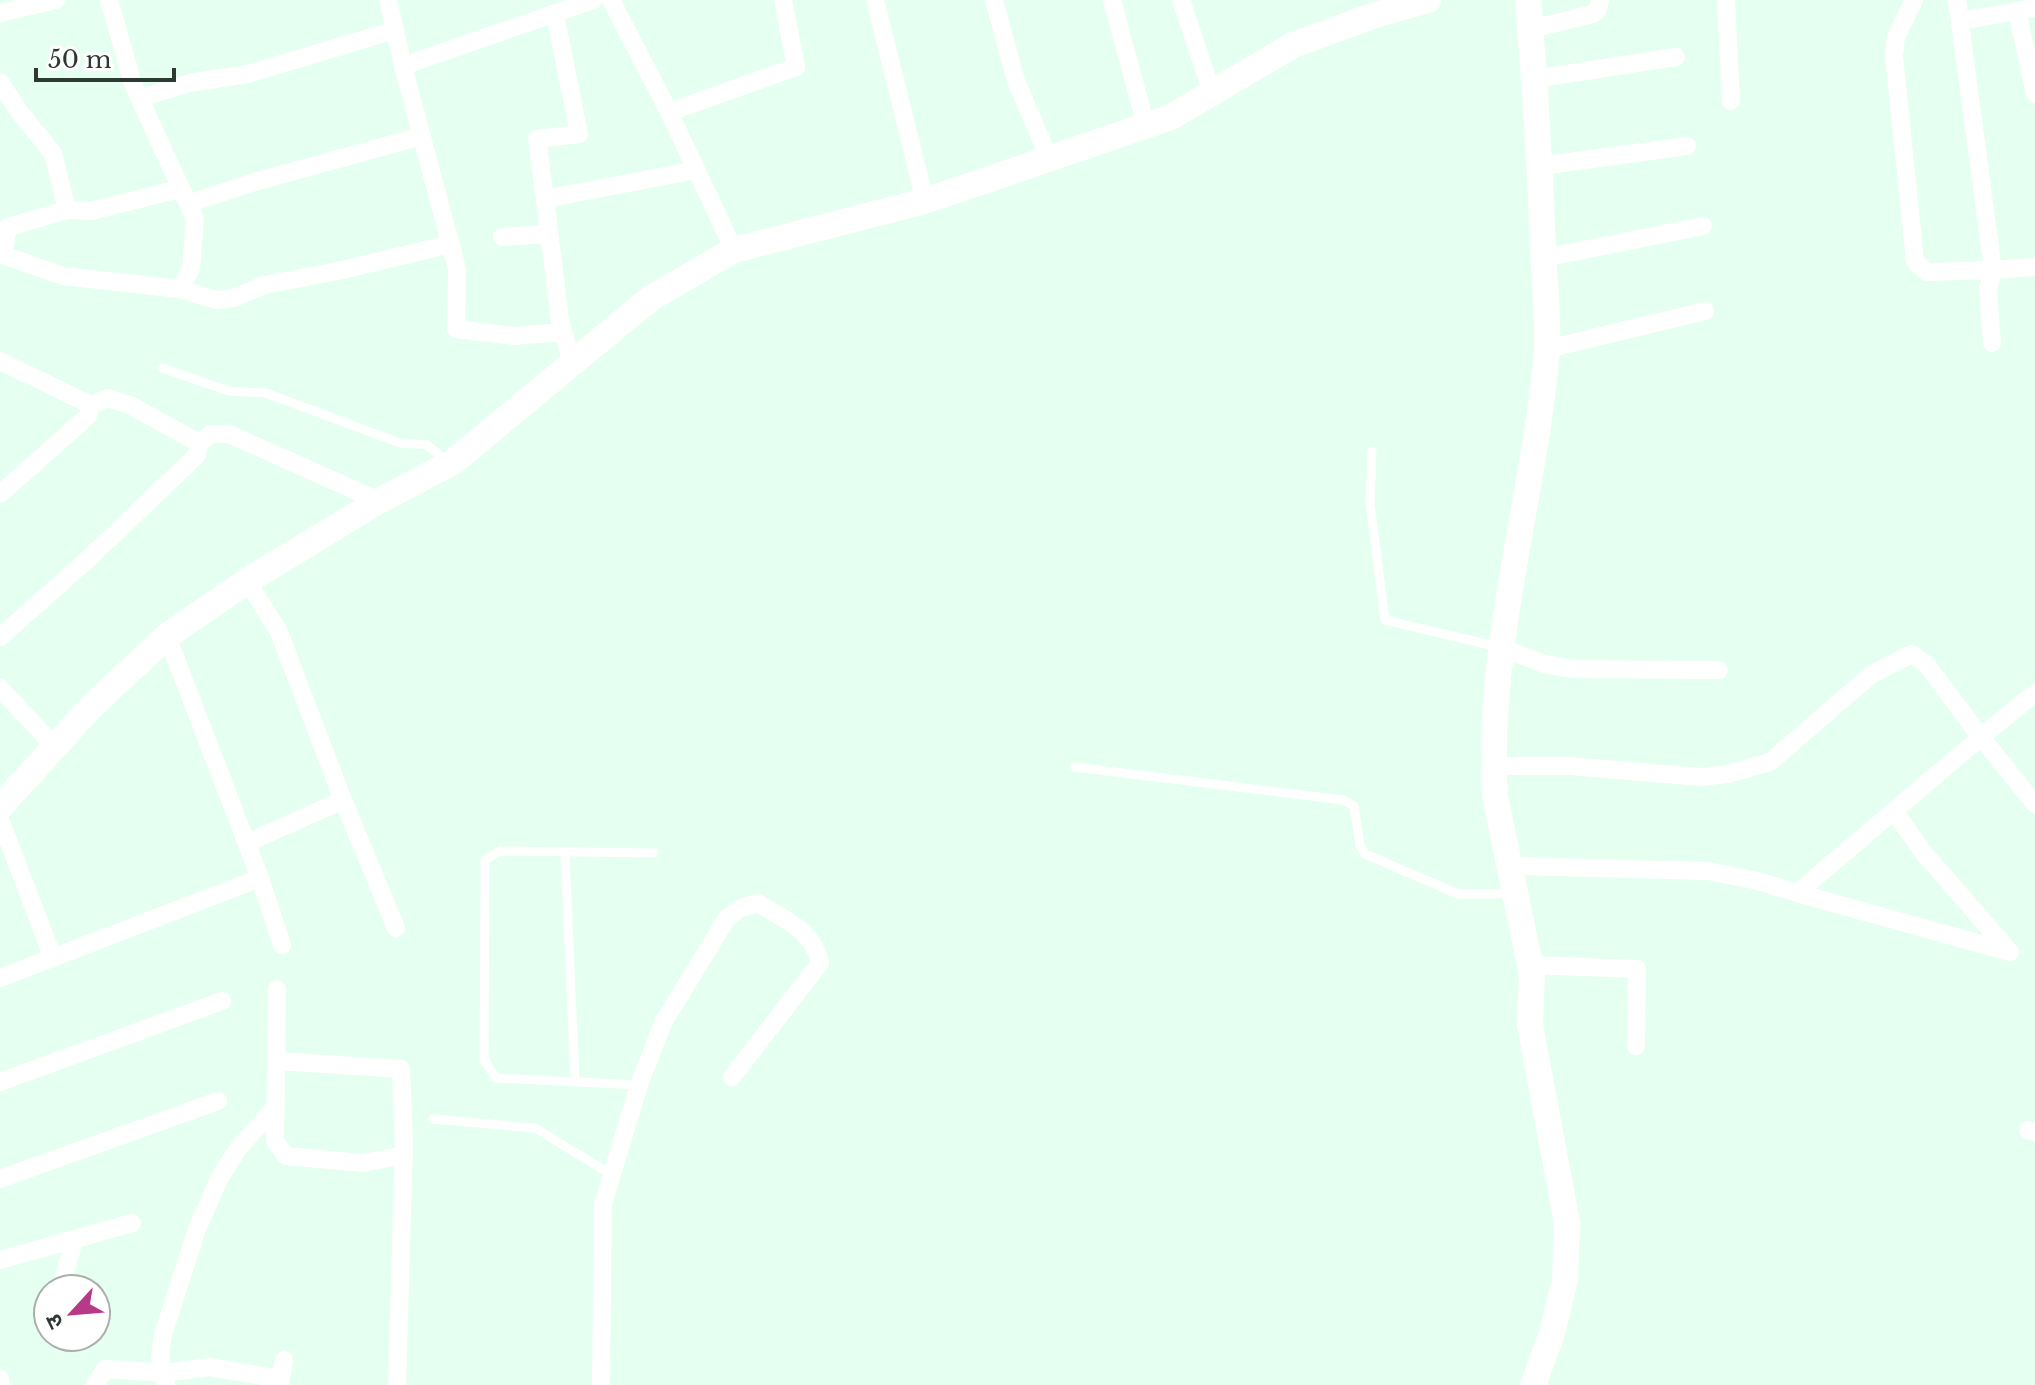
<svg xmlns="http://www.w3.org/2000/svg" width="2035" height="1385" font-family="'Libre Baskerville','Noto Sans Devanagari',serif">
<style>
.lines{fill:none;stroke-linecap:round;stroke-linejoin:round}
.lane{stroke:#fff;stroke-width:9}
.street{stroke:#fff;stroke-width:18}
.secondary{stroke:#fff;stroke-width:26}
</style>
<rect width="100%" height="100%" fill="#e5fff1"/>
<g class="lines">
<g class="lane">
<polyline points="162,368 229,391 266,393 400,443 427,445 447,461"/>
<polyline points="1372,451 1370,503 1385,620 1499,647"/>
<polyline points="1074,767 1343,800 1354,806 1360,845 1365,854 1458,894 1512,894"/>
<polyline points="565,852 575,1081"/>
<polyline points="639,1085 496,1078 484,1060 485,860 500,851 654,853"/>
<polyline points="433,1119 535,1128 612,1175"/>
</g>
<g class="street">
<polyline points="388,0 403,66 457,269 456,329 514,336 563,332"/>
<polyline points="611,0 669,112 734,250"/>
<polyline points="875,0 925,201"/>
<polyline points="994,0 1016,81 1049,158"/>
<polyline points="1112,0 1146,126"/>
<polyline points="1181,0 1212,93"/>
<polyline points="1726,0 1731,101"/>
<polyline points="1914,0 1896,37 1894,56 1915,261 1927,272 1993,270 1988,289 1992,343"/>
<polyline points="1957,0 1993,270 2035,267"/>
<polyline points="2017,11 2035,94"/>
<polyline points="0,13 56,0"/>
<polyline points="1960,21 2035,8"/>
<polyline points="1531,29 1593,14 1598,9 1600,0"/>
<polyline points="403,66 593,0"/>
<polyline points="1534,79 1676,57"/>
<polyline points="0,82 20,113 53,153 67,210"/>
<polyline points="141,98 189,83 248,74 395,30"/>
<polyline points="669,112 796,67 783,0"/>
<polyline points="1540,166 1687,146"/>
<polyline points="545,199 537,139 579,134 555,14"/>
<polyline points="188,204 251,183 422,136"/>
<polyline points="502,237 548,234"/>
<polyline points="0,254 63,276 180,289 191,268 195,219 133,84 109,0"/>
<polyline points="3,255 8,227 67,210 91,211 180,189"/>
<polyline points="1544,258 1703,226"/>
<polyline points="180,289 216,300 234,298 264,285 338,271 451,244"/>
<polyline points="1547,349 1705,311"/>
<polyline points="0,361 91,405 88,416 0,494"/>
<polyline points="572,364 560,320 545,199 696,170"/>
<polyline points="199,443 211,434 229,434 379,501"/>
<polyline points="247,581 279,632 343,800 396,928"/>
<polyline points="167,636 260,878 282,945"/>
<polyline points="0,637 85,562 197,455 199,443 130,405 108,398 91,405"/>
<polyline points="1502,648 1544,664 1574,669 1719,670"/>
<polyline points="0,688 55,747"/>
<polyline points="1493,766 1570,766 1701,777 1728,774 1770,762 1872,674 1912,654 1926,664 1981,737 2035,693"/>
<polyline points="1894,811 1923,852 2010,952 1797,893 1981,737 2035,804"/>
<polyline points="0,819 53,958"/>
<polyline points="247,843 343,800"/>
<polyline points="1510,866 1708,871 1758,881 1797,893"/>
<polyline points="1530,965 1637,969 1636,1046"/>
<polyline points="0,978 260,878"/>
<polyline points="277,989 275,1141 286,1156 363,1163 404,1155"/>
<polyline points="278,1061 401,1069 404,1144 397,1385"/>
<polyline points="0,1082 222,1001"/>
<polyline points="2028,1130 2035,1132"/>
<polyline points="0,1179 218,1101"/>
<polyline points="0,1260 132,1223"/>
<polyline points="61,1289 74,1240"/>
<polyline points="0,1379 1,1385"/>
<polyline points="95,1385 105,1369 165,1373 209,1367 281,1379"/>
<polyline points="166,1385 160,1358 163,1335 197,1229 220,1177 240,1146 276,1107"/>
<polyline points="280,1385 284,1360"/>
<path d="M 601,1385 L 603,1204 L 639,1085 L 663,1023 L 727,918 L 741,908 L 758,903 C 786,921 813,929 820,963 L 732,1077"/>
</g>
<g class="secondary">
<path d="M 1528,0 C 1535,83 1540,165 1543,248 C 1544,282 1549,317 1547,351 C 1534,499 1486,646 1495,796 L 1532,975 L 1530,1025 L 1567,1223 L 1565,1280 L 1552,1333 L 1533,1385"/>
<polyline points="0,807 90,708 167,636 247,581 379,501 453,462 651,298 734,250 925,201 1171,117 1293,45 1375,15 1428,0"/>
</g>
</g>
<g transform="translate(72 1313) rotate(244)"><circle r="38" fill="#ffffff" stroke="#abb0ad" stroke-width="2"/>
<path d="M0-6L14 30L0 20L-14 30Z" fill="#b73a89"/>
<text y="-12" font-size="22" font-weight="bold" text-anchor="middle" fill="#2d3a33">उ</text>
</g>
<path d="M36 68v12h138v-12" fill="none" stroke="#2d3a33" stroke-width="4"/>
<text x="48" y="68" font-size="24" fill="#2d3a33" stroke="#ffffff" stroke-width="6" paint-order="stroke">50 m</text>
</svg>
